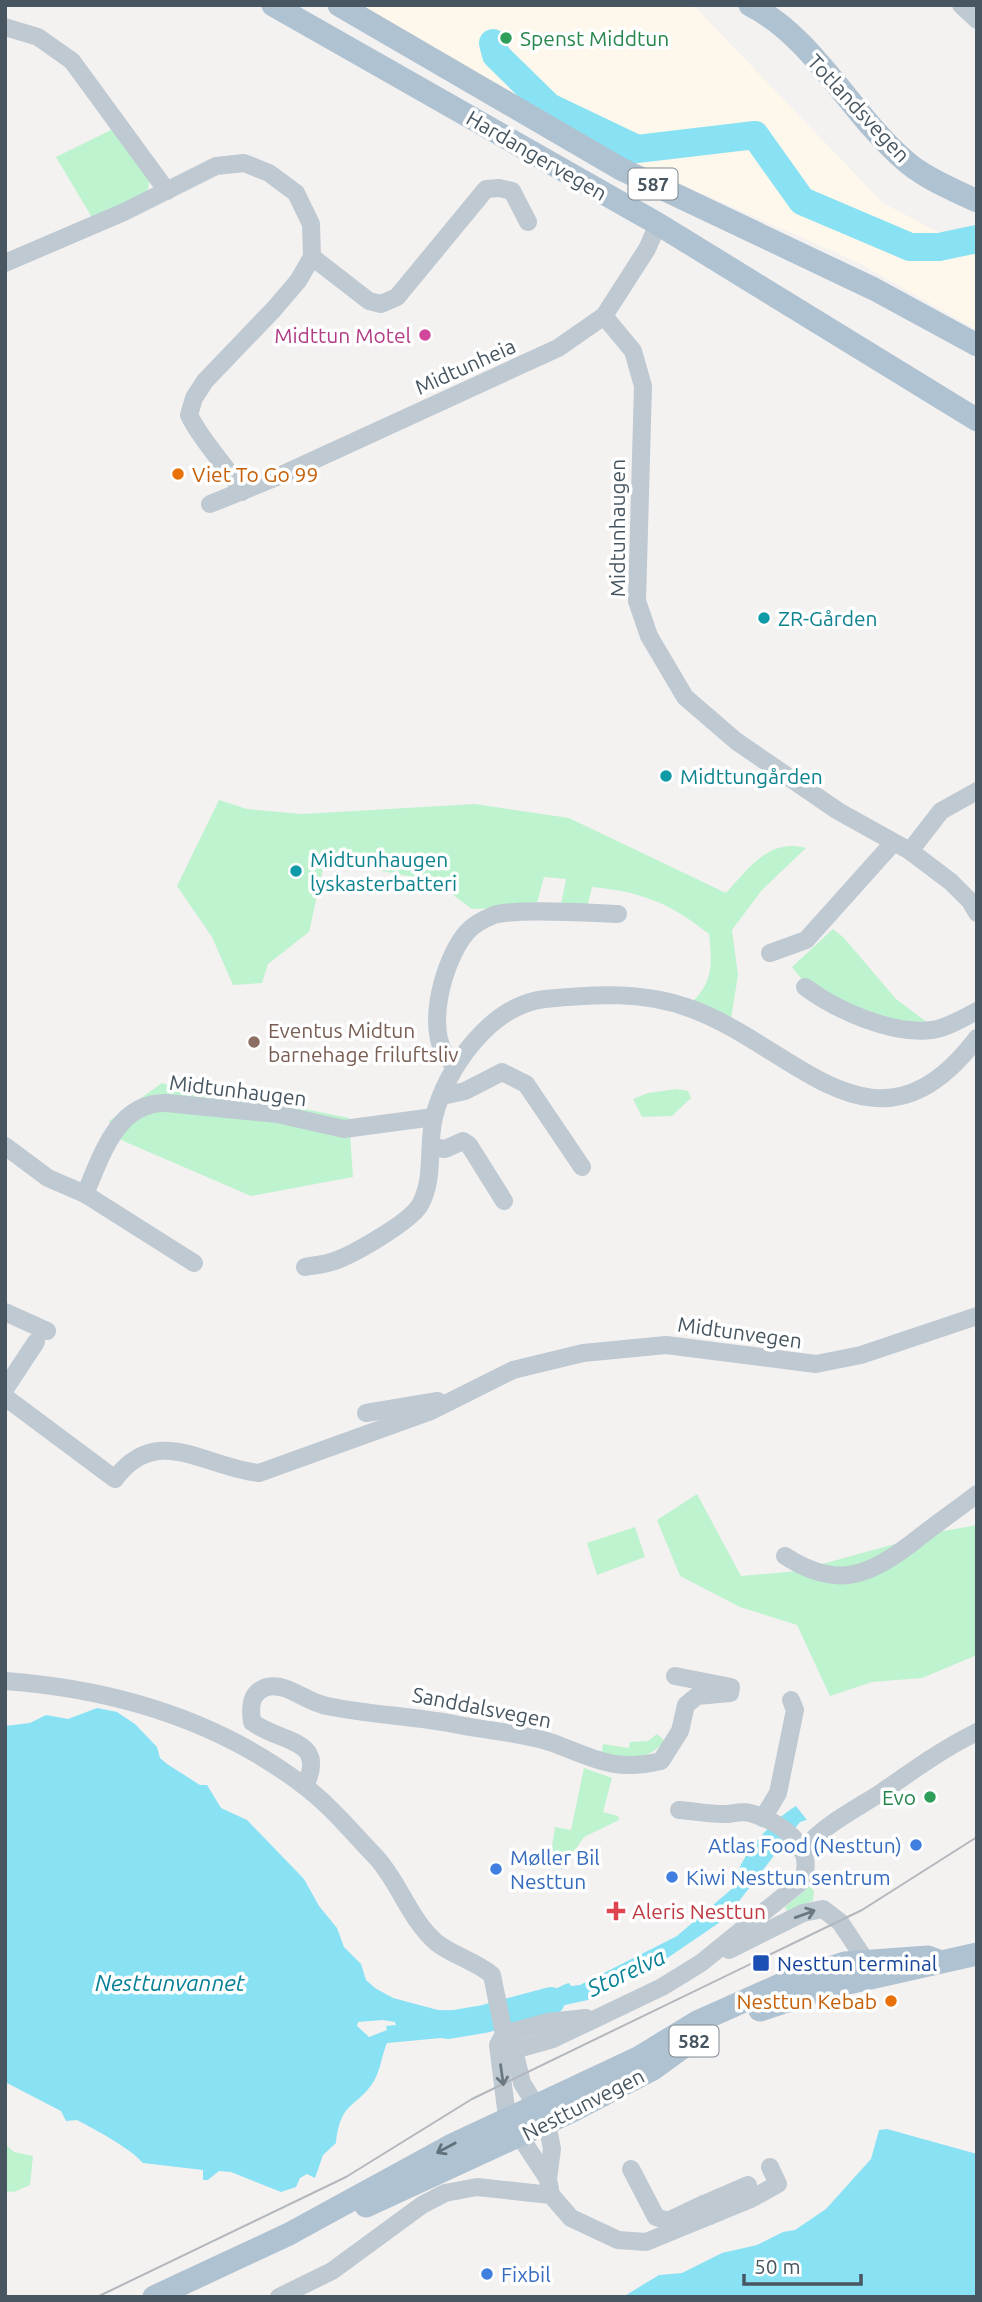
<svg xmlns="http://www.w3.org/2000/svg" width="982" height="2302" font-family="Ubuntu,sans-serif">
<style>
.commercial{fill:#fef7eb}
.green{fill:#bef3cf}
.water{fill:#88e2f3;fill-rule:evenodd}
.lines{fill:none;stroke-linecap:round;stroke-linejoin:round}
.river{stroke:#88e2f3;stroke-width:28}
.minor{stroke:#bec9d1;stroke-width:18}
.major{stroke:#afc2d1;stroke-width:23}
.tram{stroke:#b3b7bc;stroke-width:2}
.oneway{stroke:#6b7882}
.oneway2{stroke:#61717c}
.leisure-dot{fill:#2e9e5b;stroke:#fff;stroke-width:2.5}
.hotel-dot{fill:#d1479c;stroke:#fff;stroke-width:2.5}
.food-dot{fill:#e8710a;stroke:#fff;stroke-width:2.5}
.culture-dot{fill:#0f9aa8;stroke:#fff;stroke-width:2.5}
.education-dot{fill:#8d6e63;stroke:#fff;stroke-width:2.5}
.shop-dot{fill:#3f7fe0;stroke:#fff;stroke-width:2.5}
.health-dot{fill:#e0444e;stroke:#fff;stroke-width:2.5}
.transit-dot{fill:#1a4fb4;stroke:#fff;stroke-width:2.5}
.labels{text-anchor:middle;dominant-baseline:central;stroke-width:7;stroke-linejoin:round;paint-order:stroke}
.shield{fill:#fff;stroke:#7e8990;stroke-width:2}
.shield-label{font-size:19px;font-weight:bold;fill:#475660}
.leisure-label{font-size:21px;fill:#27864d;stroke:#fff;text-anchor:start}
.street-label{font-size:21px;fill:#475660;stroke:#fff}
.hotel-label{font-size:21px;fill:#b23c85;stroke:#fff;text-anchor:end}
.food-label{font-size:21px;fill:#c56008;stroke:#fff;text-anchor:start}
.culture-label{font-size:21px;fill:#0d838f;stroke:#fff;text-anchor:start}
.education-label{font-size:21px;fill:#785e54;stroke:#fff;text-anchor:start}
.shop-label{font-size:21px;fill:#366cbe;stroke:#fff;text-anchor:start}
.health-label{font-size:21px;fill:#be3a42;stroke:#fff;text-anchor:start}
.transit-label{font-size:21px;fill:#164399;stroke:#fff;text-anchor:start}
.water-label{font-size:23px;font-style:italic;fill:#058097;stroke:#fff}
</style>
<rect width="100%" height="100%" fill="#f4f1f1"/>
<polygon class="commercial" points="351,5 693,5 883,203 977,253 977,330 857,262 617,156"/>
<g class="green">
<polygon points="115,128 150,177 147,196 94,221 56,157"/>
<path d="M 219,800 L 247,809 L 302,814 L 475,804 L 569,818 L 726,893 C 749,868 769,838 806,848 L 762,890 L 732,930 L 738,975 L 731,1019 L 692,1002 C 714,981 712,962 709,934 C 669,903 643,892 592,887 L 586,911 L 560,909 L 566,879 L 544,877 L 536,907 L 472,909 L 434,881 L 325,860 L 309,932 L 268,964 L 262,983 L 233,985 L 212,937 L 177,886 Z"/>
<path d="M 833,929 L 844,938 L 896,999 L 928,1023 L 923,1027 C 877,1016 821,1008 792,967 Z"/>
<polygon points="162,1083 209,1097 246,1097 349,1118 353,1177 251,1196 114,1137 109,1121"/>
<polygon points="677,1089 688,1091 691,1098 672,1116 642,1117 633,1099 648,1093"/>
<polygon points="697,1494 741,1576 797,1571 938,1532 977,1525 977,1655 922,1678 872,1682 830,1696 797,1625 740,1607 680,1576 657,1520"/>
<polygon points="635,1527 645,1557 597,1575 587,1543"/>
<path d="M 657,1734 L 665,1741 C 646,1762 627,1759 601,1756 L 603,1744 L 629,1748 L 630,1742 L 648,1741 Z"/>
<polygon points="584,1768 612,1778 603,1812 618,1816 619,1820 584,1837 562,1869 549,1867 555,1827 571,1830"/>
<polygon points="810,1886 814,1891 813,1901 787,1911 785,1907"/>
<polygon points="5,2144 14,2152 33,2156 30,2185 14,2192 5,2191"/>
</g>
<g class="water">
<path d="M 97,1708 L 117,1712 L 135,1724 L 157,1747 L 160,1758 L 167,1764 L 200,1785 L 207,1785 L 221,1808 L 247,1820 L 304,1879 L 319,1906 L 337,1928 L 344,1947 L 361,1964 L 366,1980 L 375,1988 L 393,1998 L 438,2010 L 483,2011 L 485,2026 L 463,2036 L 387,2043 C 382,2054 381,2068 375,2079 C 358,2109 341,2098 336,2143 L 323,2155 L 315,2178 L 307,2174 L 300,2178 L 296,2187 L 281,2192 L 231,2172 L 219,2171 L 208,2180 L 203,2180 L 203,2170 L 143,2163 C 130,2148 96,2130 77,2120 L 66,2121 L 61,2111 L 5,2082 L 5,1726 L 30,1723 L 46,1715 L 68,1719 ZM 383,2020 L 395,2022 L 396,2025 L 386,2026 L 387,2030 L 369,2037 L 357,2026 L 358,2022 Z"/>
<path d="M 796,1806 L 807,1820 L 800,1822 L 726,1918 L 644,1974 L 628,1978 L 588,2000 L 522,2014 L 516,2012 L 514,2001 C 534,2006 550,1989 569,1983 L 571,1986 L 580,1985 L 677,1936 L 734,1887 C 736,1859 771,1821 796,1806 Z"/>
<polygon points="887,2129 977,2154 977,2297 623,2297 659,2275 682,2273 722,2253 757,2245 783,2232 795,2230 826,2209 871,2159 879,2130"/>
</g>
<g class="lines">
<g class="river">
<polyline points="493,43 496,55 549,107 637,149 755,135 802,201 910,247 939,247 977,239"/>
<polyline points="448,2025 484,2019 551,2001"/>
</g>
<g class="minor">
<polyline points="961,5 977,20"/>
<polyline points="5,27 38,37 72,61 167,191"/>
<polyline points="312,257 369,301 381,304 397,297 486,189 499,188 512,191 528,222"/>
<path d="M 5,263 L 124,212 L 216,166 L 244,163 L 269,173 L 296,193 L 311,224 L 312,257 L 298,281 L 274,309 L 205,381 L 194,398 L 189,415 C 203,444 226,464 242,492"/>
<polyline points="604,316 633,351 643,386 637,601 649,636 685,697 736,741 838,811 910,851 951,882 970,901 977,913"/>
<polyline points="210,504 277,477 558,348 604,316 647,249 658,224"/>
<polyline points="910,851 941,811 977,791"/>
<polyline points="770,953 806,940 893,843"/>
<path d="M 805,987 C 836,1010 891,1035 932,1030 C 947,1028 963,1018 977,1011"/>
<path d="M 455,1065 C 420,1041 443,959 467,932 C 474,924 484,919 494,915 C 517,908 590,913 618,914"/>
<polyline points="442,1096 465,1091 502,1072 526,1084 582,1167"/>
<polyline points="5,1146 48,1178 85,1194"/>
<polyline points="432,1147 445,1149 463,1141 469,1145 504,1201"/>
<path d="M 194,1263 L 85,1194 C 102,1155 117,1102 166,1103 L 277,1114 L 344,1129 L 434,1117"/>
<path d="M 305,1267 C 313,1265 323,1265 331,1262 C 350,1257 410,1222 420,1205 C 435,1178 427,1145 434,1117 C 446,1068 491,1005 545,999 C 594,994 645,991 692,1009 C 797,1048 876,1171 977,1038"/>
<polyline points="5,1312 47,1331"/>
<polyline points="5,1389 36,1342"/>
<path d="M 5,1397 L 115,1479 C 157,1422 206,1468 259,1473 L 431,1411 L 513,1370 L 583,1353 L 666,1345 L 816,1364 L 861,1355 L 977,1316"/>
<polyline points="366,1413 438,1401"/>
<path d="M 785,1556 C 836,1589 867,1577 912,1543 C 933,1526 955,1511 977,1494"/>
<path d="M 5,1681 C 113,1689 216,1719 303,1785 C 330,1805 352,1832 375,1856 C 399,1881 410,1921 437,1943 C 454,1956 475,1961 492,1975 L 504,2034 L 514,2050 L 522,2083 L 547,2123 L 552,2149 L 548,2179 L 551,2195 L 571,2218 L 618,2240 L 646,2242 L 751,2199 L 778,2184 L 770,2167"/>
<path d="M 305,1786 C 328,1738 282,1744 252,1722 C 250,1707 250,1692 267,1687 C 287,1682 307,1703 327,1706 C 370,1715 415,1716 459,1725 C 489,1731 525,1733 553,1743 C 595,1759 615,1772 661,1761 L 680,1731 L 686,1705 L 697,1696 L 730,1693 L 731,1687 L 675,1676"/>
<polyline points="763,1818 778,1793 795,1710 791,1700"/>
<path d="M 804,1849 C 824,1825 852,1811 879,1794 C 911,1772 942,1749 977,1732"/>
<polyline points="729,1950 803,1913 823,1909 840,1922 872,1970"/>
<polyline points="504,2034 498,2045 507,2117 548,2179"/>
<polyline points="504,2034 548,2022 586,2018"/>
<path d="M 514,2050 L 553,2039 L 662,1987 L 701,1963 L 802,1881 C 818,1847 779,1821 750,1813 C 743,1811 735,1813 728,1814 C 712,1815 695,1811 679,1810"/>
<polyline points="631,2169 656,2217 668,2221 704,2204 710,2216"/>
<polyline points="704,2204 748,2185"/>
<polyline points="279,2297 332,2271 422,2205 445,2193 477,2187 551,2195"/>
</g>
<g class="major">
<polyline points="273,5 658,224 977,420"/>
<polyline points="339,5 621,169 874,289 977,345"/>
<path d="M 750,5 C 813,37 849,111 902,158 C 922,177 952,189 977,201"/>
<polyline points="760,2010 826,1988 977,1954"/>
<polyline points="366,2206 570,2112 653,2069 682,2048"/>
<polyline points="154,2297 289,2234 450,2146 638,2058 697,2022 780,1985 845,1963 928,1957 939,1961"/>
</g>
<polyline class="tram" points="97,2297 346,2177 472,2099 862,1910 977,1837"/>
</g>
<defs><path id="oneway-shaft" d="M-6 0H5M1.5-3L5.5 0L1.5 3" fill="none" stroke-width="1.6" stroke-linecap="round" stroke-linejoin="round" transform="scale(1.75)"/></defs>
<g class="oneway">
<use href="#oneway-shaft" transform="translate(805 1914) rotate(-20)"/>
<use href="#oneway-shaft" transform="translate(502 2075) rotate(82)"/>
</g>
<use class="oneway2" href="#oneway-shaft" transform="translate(446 2148) rotate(152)"/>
<g class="leisure-dot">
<circle cx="506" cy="38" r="7"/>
<circle cx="930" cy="1797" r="7"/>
</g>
<circle class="hotel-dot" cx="425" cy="335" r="7"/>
<g class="food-dot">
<circle cx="178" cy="474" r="7"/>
<circle cx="891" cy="2001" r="7"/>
</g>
<g class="culture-dot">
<circle cx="764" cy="618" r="7"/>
<circle cx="666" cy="776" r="7"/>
<circle cx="296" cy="871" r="7"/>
</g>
<circle class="education-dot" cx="254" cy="1042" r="7"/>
<g class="shop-dot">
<circle cx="916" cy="1845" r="7"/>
<circle cx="496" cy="1869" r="7"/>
<circle cx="672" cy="1877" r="7"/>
<circle cx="487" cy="2274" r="7"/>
</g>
<path class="health-dot" d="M612.5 1900.5h7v7h7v7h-7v7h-7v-7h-7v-7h7z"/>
<rect class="transit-dot" x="752" y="1954" width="18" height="18" rx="3.5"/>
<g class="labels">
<g class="shield">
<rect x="628.5" y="168.5" width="49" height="31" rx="5"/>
<rect x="669.5" y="2025.5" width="49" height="31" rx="5"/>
</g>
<g class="shield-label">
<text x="653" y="184">587</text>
<text x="694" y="2041">582</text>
</g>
<g class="leisure-label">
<text x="520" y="38">Spenst Middtun</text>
<text x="916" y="1797" text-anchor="end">Evo</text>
</g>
<g class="street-label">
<text transform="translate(859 108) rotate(47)">Totlandsvegen</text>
<text transform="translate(537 155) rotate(30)">Hardangervegen</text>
<text transform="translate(465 366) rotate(-24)">Midtunheia</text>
<text transform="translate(617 528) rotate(-90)">Midtunhaugen</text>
<text transform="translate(238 1090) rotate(7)">Midtunhaugen</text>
<text transform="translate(740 1332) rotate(8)">Midtunvegen</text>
<text transform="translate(482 1707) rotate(11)">Sanddalsvegen</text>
<text transform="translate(583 2104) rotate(-27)">Nesttunvegen</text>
</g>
<g class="hotel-label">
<text x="411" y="335">Midttun Motel</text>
</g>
<g class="food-label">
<text x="192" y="474">Viet To Go 99</text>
<text x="877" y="2001" text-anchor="end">Nesttun Kebab</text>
</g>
<g class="culture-label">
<text x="778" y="618">ZR-Gården</text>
<text x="680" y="776">Midttungården</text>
<text x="310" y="859">Midtunhaugen<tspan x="310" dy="24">lyskasterbatteri</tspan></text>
</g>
<g class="education-label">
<text x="268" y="1030">Eventus Midtun<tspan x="268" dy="24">barnehage friluftsliv</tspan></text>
</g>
<g class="shop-label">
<text x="902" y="1845" text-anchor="end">Atlas Food (Nesttun)</text>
<text x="510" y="1857">Møller Bil<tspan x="510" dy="24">Nesttun</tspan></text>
<text x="686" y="1877">Kiwi Nesttun sentrum</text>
<text x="501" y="2274">Fixbil</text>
</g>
<g class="health-label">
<text x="632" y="1911">Aleris Nesttun</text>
</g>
<g class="transit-label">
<text x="777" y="1963">Nesttun terminal</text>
</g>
<g class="water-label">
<text transform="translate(626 1972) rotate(-25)">Storelva</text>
<text x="170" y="1982">Nesttunvannet</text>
</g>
</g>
<rect width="982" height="2302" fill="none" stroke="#475660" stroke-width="14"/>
<path d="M744 2274v10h117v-10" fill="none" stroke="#475660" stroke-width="3.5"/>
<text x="754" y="2274" font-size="21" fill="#475660" stroke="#ffffff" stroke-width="5" paint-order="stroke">50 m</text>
</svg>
